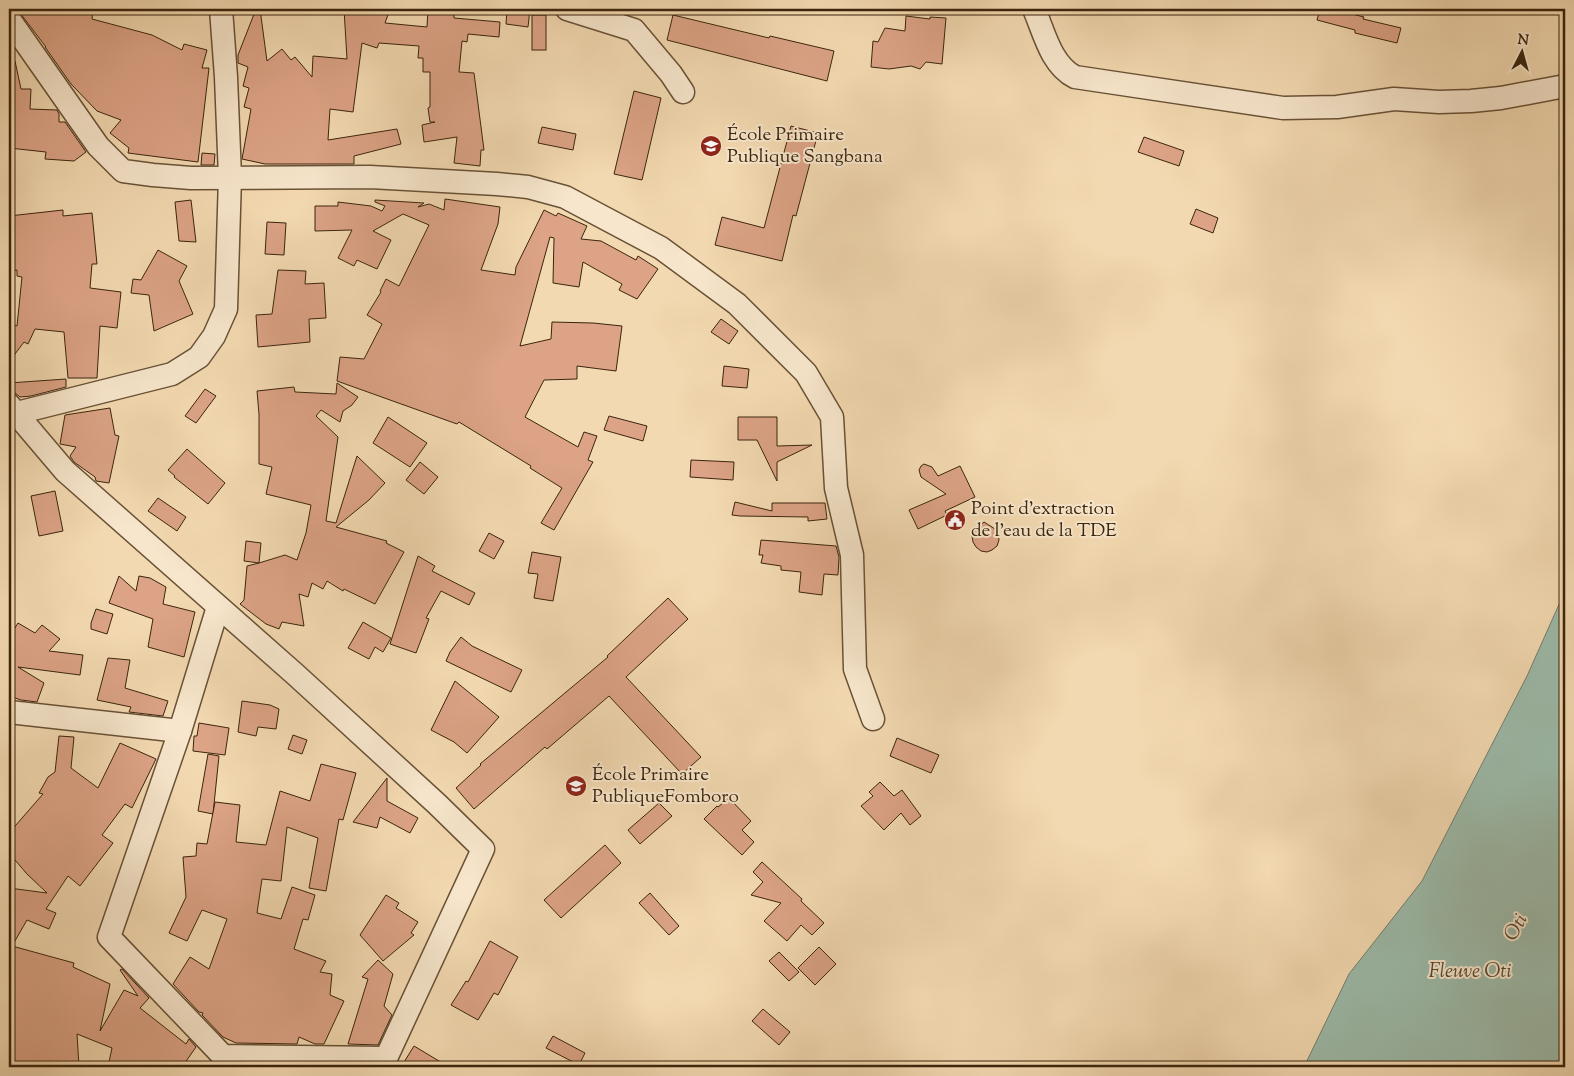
<svg xmlns="http://www.w3.org/2000/svg" width="1574" height="1076" font-family="'Sorts Mill Goudy',serif">
<style>
.water{fill:#9cbaa9;stroke:#757e6b}
.building{fill:#dca386;stroke:#3b250d}
.lines{fill:none;stroke-linecap:round;stroke-linejoin:round}
.minor-casing{stroke:#695236;stroke-width:25}
.minor{stroke:#f7e6cc;stroke-width:22}
.labels{text-anchor:middle;dominant-baseline:central;stroke-width:4;stroke-linejoin:round;paint-order:stroke}
.poi-label{font-size:19px;fill:#3b250d;stroke:#f7e6cc;text-anchor:start}
.water-label{font-size:20px;font-style:italic;fill:#534a34;stroke:#f7e6cc}
</style>
<rect width="100%" height="100%" fill="#f3d9b1"/>
<filter id="stains"><feTurbulence type="fractalNoise" baseFrequency=".004" numOctaves="4"/><feColorMatrix values="0 0 0 0 .2 0 0 0 0 .09 0 0 0 0 .02 0 0 0 .5 -.17"/></filter>
<radialGradient id="worn" r=".72"><stop offset=".6" stop-color="#630" stop-opacity="0"/><stop offset="1" stop-color="#630" stop-opacity=".3"/></radialGradient>
<polygon class="water" points="1565,591 1565,1067 1304,1067 1349,974 1422,881 1527,676"/>
<g class="building">
<polygon points="17,9 93,9 92,19 152,35 182,50 184,44 207,50 202,68 209,68 198,162 128,153 129,148 110,133 121,120 97,111 71,84 45,47 46,47"/>
<polygon points="256,9 260,9 267,61 282,49 291,60 295,57 312,77 313,56 347,59 344,9 390,9 385,23 427,27 428,9 454,9 454,18 500,22 499,37 468,34 467,42 462,41 459,72 474,73 484,150 481,150 480,166 454,163 457,137 424,142 422,125 435,122 430,122 428,108 430,107 430,72 423,72 423,58 418,58 419,46 379,43 377,48 362,43 353,112 330,109 328,140 397,129 401,144 354,156 354,164 265,164 242,159 251,109 244,107 249,88 243,86 248,67 238,63 238,55"/>
<polygon points="507,9 530,9 528,27 506,24"/>
<polygon points="1320,9 1332,9 1364,17 1363,19 1401,28 1397,43 1355,33 1355,30 1317,20"/>
<rect x="532" y="15" width="14" height="35"/>
<polygon points="673,15 769,38 770,36 834,51 827,81 667,40"/>
<polygon points="906,16 930,19 930,17 946,18 942,64 926,62 920,69 911,66 889,69 871,67 873,41 878,42 885,28 905,31"/>
<polygon points="9,61 15,61 21,89 31,89 30,109 57,110 59,114 59,122 65,122 86,152 74,161 45,159 46,152 9,148"/>
<polygon points="634,91 661,98 642,180 614,174"/>
<polygon points="791,126 818,133 796,216 793,215 782,261 715,245 722,217 764,228"/>
<polygon points="542,127 576,134 573,150 538,143"/>
<polygon points="1144,137 1184,151 1179,166 1138,152"/>
<polygon points="202,153 215,154 214,165 201,165"/>
<polygon points="445,199 500,207 498,224 481,270 515,275 516,267 544,210 556,216 558,213 587,226 581,239 601,241 636,260 638,256 658,269 637,299 619,290 622,284 583,262 579,287 553,283 554,238 550,237 520,346 551,339 552,322 593,323 622,326 616,371 577,366 577,379 544,380 525,417 578,447 584,432 597,436 588,460 593,462 554,530 541,523 562,488 530,468 531,466 459,422 457,424 337,381 340,357 364,359 382,324 367,315 381,292 380,291 386,279 399,286 429,225 403,214 373,231 391,240 377,269 357,260 354,266 338,258 352,230 315,231 315,206 338,206 338,202 371,206 382,211 385,206 375,202 375,200 424,203 418,207 429,204 444,210"/>
<polygon points="191,200 196,242 179,241 175,202"/>
<polygon points="1196,209 1218,218 1213,233 1190,224"/>
<polygon points="63,210 63,216 92,213 97,264 92,264 90,288 121,292 117,328 100,326 97,378 68,378 64,332 35,329 28,344 24,342 9,362 9,322 17,326 22,277 17,276 17,270 9,271 9,216"/>
<polygon points="267,222 286,223 284,255 265,254"/>
<polygon points="158,250 187,266 179,281 193,314 154,331 149,295 131,293 133,279 141,280"/>
<polygon points="278,270 306,271 305,284 324,283 326,318 309,319 310,342 258,347 256,315 272,314"/>
<polygon points="721,319 738,331 729,344 711,332"/>
<polygon points="724,366 749,369 747,388 722,386"/>
<polygon points="66,379 66,387 31,396 20,397 9,388 9,383"/>
<polygon points="337,383 358,397 352,405 343,411 340,422 321,410 316,416 338,437 326,521 336,523 357,456 385,483 369,500 336,527 387,541 386,543 404,552 375,604 344,589 343,591 327,581 323,589 312,583 308,597 299,594 304,626 282,622 279,629 266,624 240,604 244,600 247,566 259,563 244,561 246,541 261,543 259,563 285,555 297,560 306,533 311,505 266,494 272,467 259,464 259,414 257,391 294,387 295,392 336,394"/>
<polygon points="205,389 216,396 196,423 185,416"/>
<polygon points="110,408 115,435 119,436 109,483 96,481 95,477 74,462 70,456 76,447 60,444 65,415"/>
<polygon points="609,416 647,426 643,441 604,430"/>
<polygon points="388,417 427,443 410,467 373,443"/>
<polygon points="738,417 777,417 777,446 812,445 777,462 777,481 757,440 738,440"/>
<polygon points="187,449 225,483 208,504 174,477 175,476 168,470"/>
<polygon points="691,460 734,462 733,480 690,477"/>
<polygon points="420,462 438,477 424,494 406,480"/>
<polygon points="924,464 932,467 938,476 960,466 975,497 945,511 947,515 918,529 909,510 946,494 921,477 919,470 921,466"/>
<polygon points="55,491 63,531 39,536 31,496"/>
<polygon points="158,498 186,517 177,531 148,511"/>
<polygon points="735,502 772,511 772,503 825,503 827,519 808,521 808,517 740,516 732,515"/>
<polygon points="984,522 995,529 998,534 999,540 997,546 992,550 987,552 981,551 976,547 973,542 972,536 974,531"/>
<polygon points="489,533 504,541 494,559 479,551"/>
<polygon points="761,540 836,546 839,557 838,575 824,574 822,595 799,592 801,572 781,570 781,566 761,563 763,555 759,555"/>
<polygon points="532,552 561,557 553,601 534,598 538,574 528,573"/>
<polygon points="418,556 435,566 432,571 475,593 469,605 441,591 426,618 429,619 416,653 390,644"/>
<polygon points="119,576 136,591 139,576 150,578 166,587 163,604 195,612 184,657 148,647 153,619 109,603"/>
<polygon points="668,598 688,619 626,677 701,757 682,774 609,696 547,749 545,747 474,809 456,788 481,765 480,764 608,657 607,656"/>
<polygon points="96,609 113,614 107,634 91,629 91,623"/>
<polygon points="363,622 391,638 383,652 375,647 369,659 348,648"/>
<polygon points="18,623 35,633 42,625 60,639 49,651 83,655 80,675 18,667 44,683 37,702 21,700 9,696 9,637"/>
<polygon points="461,637 472,646 522,670 511,692 446,661 450,652"/>
<polygon points="108,658 130,660 125,688 168,701 163,716 129,712 131,707 97,700"/>
<polygon points="455,681 499,717 467,753 454,742 431,730"/>
<polygon points="242,701 270,705 279,709 276,729 258,727 256,736 238,732"/>
<polygon points="199,723 229,728 225,755 193,751 194,736 197,736"/>
<polygon points="293,735 307,740 302,754 288,749"/>
<polygon points="59,736 74,737 71,768 98,788 120,743 156,759 132,808 125,804 102,835 113,843 80,886 68,876 46,909 56,913 49,929 27,920 12,946 74,963 73,967 110,984 100,1031 124,990 138,996 120,970 122,969 149,998 140,1008 186,1044 189,1039 196,1047 182,1067 108,1067 112,1048 77,1034 79,1067 9,1067 9,888 47,893 27,874 9,853 9,833 43,794 39,793 48,777 55,772"/>
<polygon points="897,738 939,755 931,773 890,756"/>
<polygon points="208,754 219,756 213,814 198,811"/>
<polygon points="321,764 356,773 343,820 339,819 326,891 309,888 318,838 287,827 281,881 262,879 257,913 281,919 292,887 315,895 308,920 303,919 294,949 326,961 320,972 332,974 330,995 344,1001 324,1044 315,1044 299,1037 297,1044 236,1043 223,1037 202,1015 203,1013 199,1012 173,984 190,957 209,969 227,919 202,910 187,941 169,933 186,897 183,857 196,856 197,843 207,844 215,802 240,805 236,842 266,845 280,791 310,801"/>
<polygon points="387,778 387,801 418,818 410,833 380,817 377,828 353,822"/>
<polygon points="880,782 894,796 902,790 921,816 910,825 901,813 884,830 861,806 873,796 869,792"/>
<polygon points="729,798 751,821 742,830 754,842 742,855 704,819 717,806 718,807"/>
<polygon points="659,803 672,816 640,844 628,830"/>
<polygon points="605,845 621,863 561,918 544,900"/>
<polygon points="762,862 802,899 801,901 824,923 812,935 801,925 787,941 764,921 781,903 751,895 763,882 753,872"/>
<polygon points="650,893 679,926 669,935 639,903"/>
<polygon points="386,895 399,903 396,908 418,922 411,933 414,935 383,961 360,935"/>
<polygon points="490,941 518,957 498,995 494,993 478,1020 451,1005 466,981 468,982"/>
<polygon points="819,947 836,964 815,985 798,968"/>
<polygon points="779,952 799,972 789,981 769,961"/>
<polygon points="378,960 393,974 384,1006 392,1015 378,1045 348,1044 368,979 362,977"/>
<polygon points="763,1009 790,1032 779,1045 752,1021"/>
<polygon points="553,1036 585,1053 579,1065 546,1048"/>
<polygon points="414,1046 449,1067 401,1067"/>
</g>
<g class="lines">
<g class="minor-casing">
<g id="minor">
<polyline points="567,9 634,30 671,74 683,92"/>
<path d="M 1034,9 C 1044,32 1051,65 1075,77 L 1283,108 L 1337,107 L 1394,99 L 1439,102 L 1471,101 L 1501,98 L 1565,86"/>
<polyline points="9,19 98,146 123,171 153,175 191,178 370,177 497,184 528,187 565,197 661,248 737,304 806,373 832,417 836,488 852,555 855,669 873,719"/>
<polyline points="9,405 65,471 296,675 437,804 483,849 382,1067"/>
<polyline points="9,415 172,374 199,357 214,336 226,309 230,177 226,77 221,9"/>
<polyline points="218,607 180,731 109,937 223,1056 385,1058"/>
<polyline points="9,712 180,731"/>
</g>
</g>
<use href="#minor" class="minor"/>
</g>
<defs>
<g id="school-disc" transform="scale(1.125)"><circle r="9.5" fill="#8f2418" stroke="#f7e6cc"/><path d="M0-5L7-2L0 1L-7-2ZM-4 1L0 2.5L4 1V4Q0 6-4 4Z" fill="#fff"/></g>
<g id="civic-disc" transform="scale(1.125)"><circle r="9.5" fill="#8f2418" stroke="#f7e6cc"/><path d="M-.6-6.5H3V-4.5H.6V-3L4-1V1h2V6H-6V1h2V-1L-.6-3ZM-1.2 2.5V6h2.4V2.5Z" fill="#fff"/></g>
</defs>
<g fill-rule="evenodd">
<use href="#school-disc" x="711" y="146"/>
<use href="#civic-disc" x="955" y="520"/>
<use href="#school-disc" x="576" y="786"/>
</g>
<g class="labels">
<g class="poi-label">
<text x="727" y="135">École Primaire<tspan x="727" dy="22">Publique Sangbana</tspan></text>
<text x="971" y="509">Point d'extraction<tspan x="971" dy="22">de l'eau de la TDE</tspan></text>
<text x="592" y="775">École Primaire<tspan x="592" dy="22">PubliqueFomboro</tspan></text>
</g>
<g class="water-label">
<text transform="translate(1517 928) rotate(-61)">Oti</text>
<text x="1470" y="972">Fleuve Oti</text>
</g>
</g>
<rect width="1574" height="1076" fill="none" stroke="#f3d9b1" stroke-width="30"/>
<rect x="10" y="10" width="1554" height="1056" fill="none" stroke="#3b250d" stroke-width="2.5"/>
<rect x="15" y="15" width="1544" height="1046" fill="none" stroke="#3b250d"/>
<g transform="translate(1522 52) rotate(6)" stroke="#f7e6cc" stroke-width="4" paint-order="stroke">
<path d="M0-4L9 19L0 12L-9 19Z" fill="#3b250d"/>
<text y="-8" font-size="14" font-weight="bold" text-anchor="middle" fill="#3b250d">N</text>
</g>
<rect width="100%" height="100%" filter="url(#stains)"/>
<rect width="100%" height="100%" fill="url(#worn)"/>
</svg>
